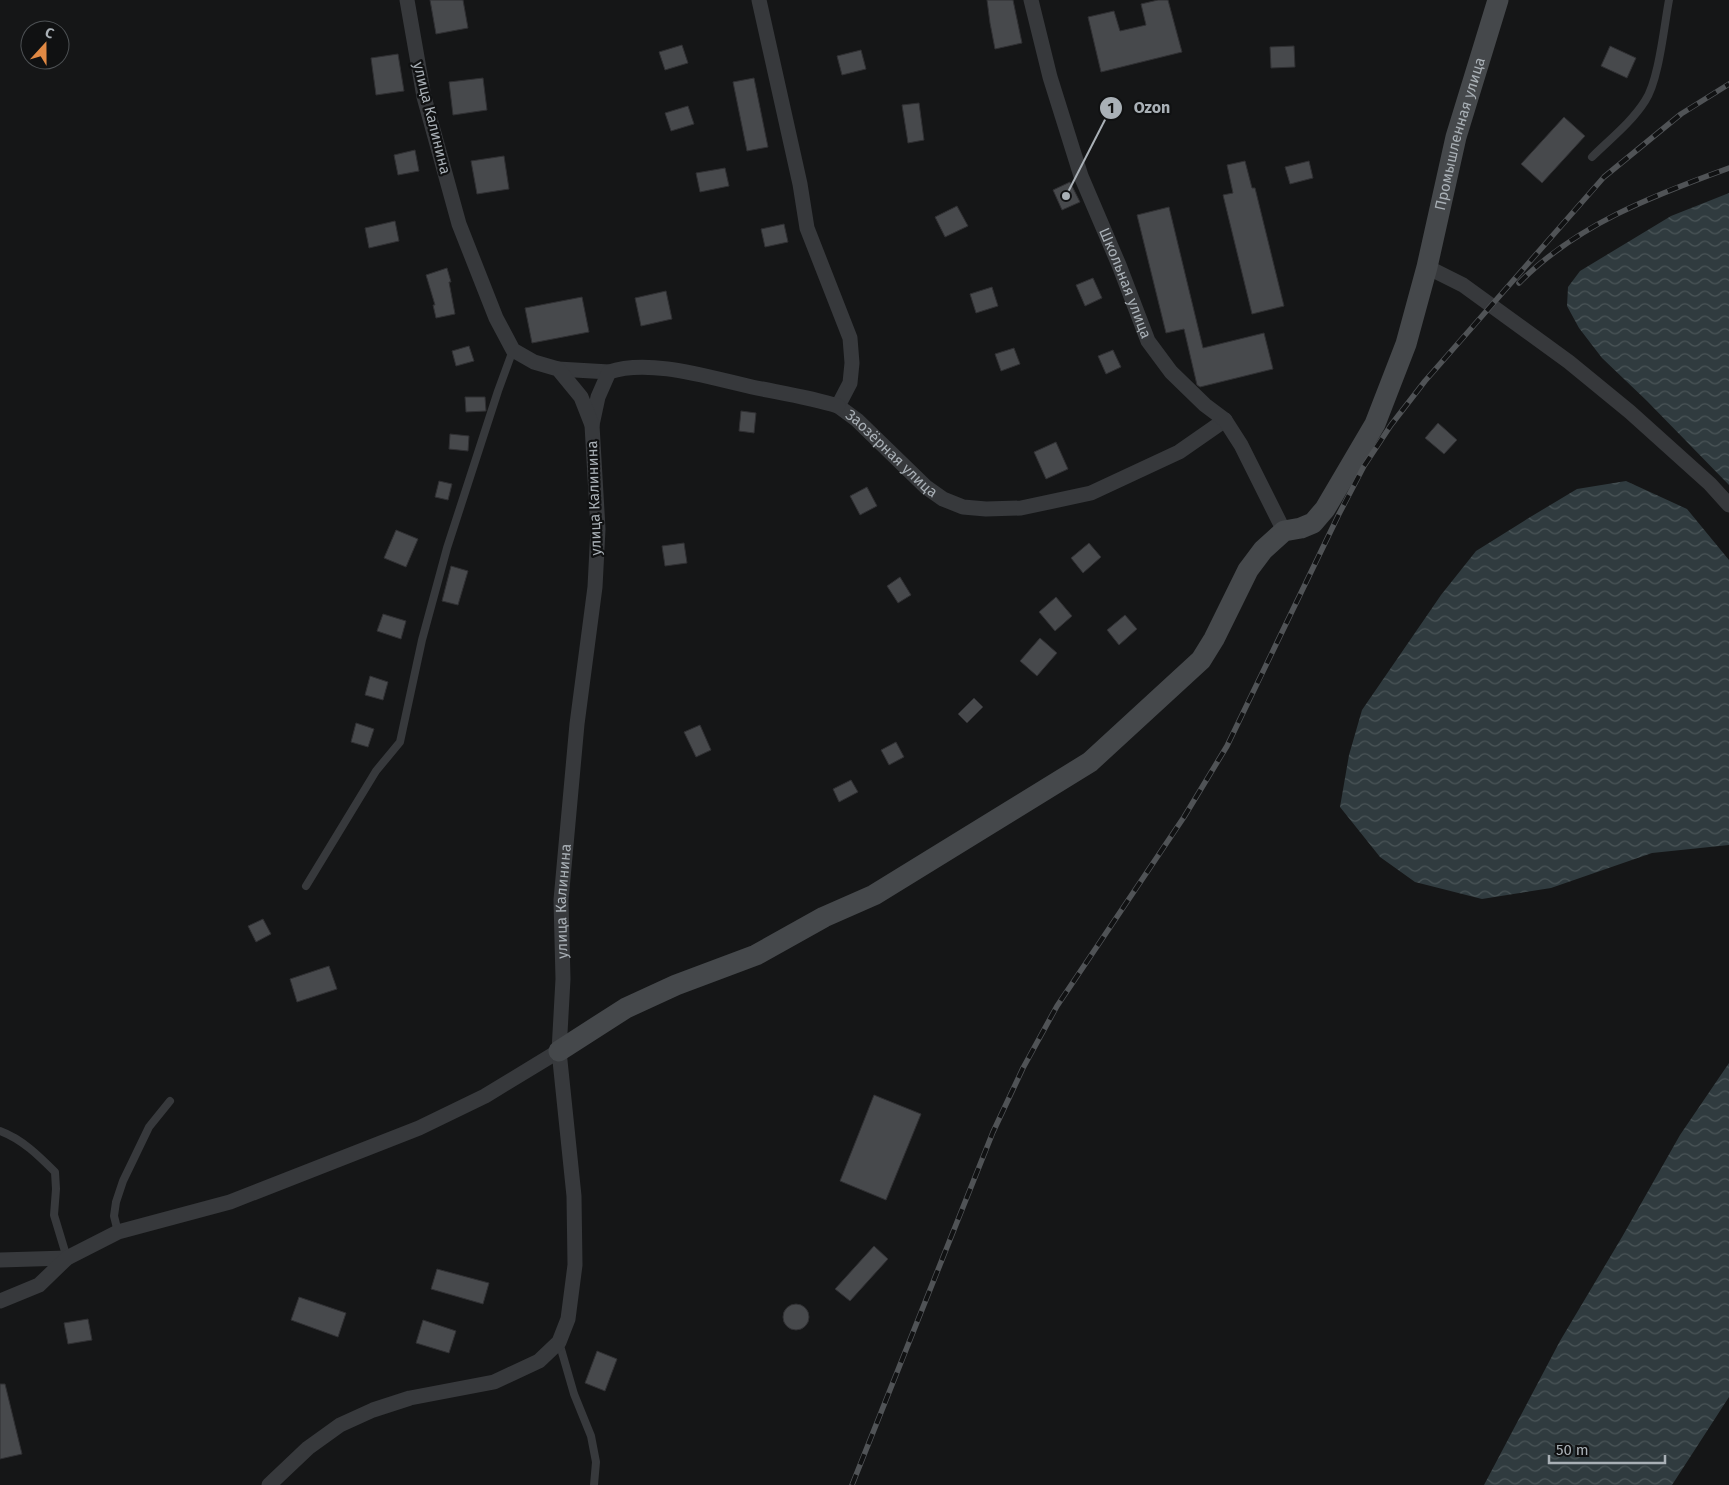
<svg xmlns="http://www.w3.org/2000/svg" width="1729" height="1485" font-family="'Fira Sans',sans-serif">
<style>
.water{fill:url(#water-waves)}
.building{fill:#47494c;stroke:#303033}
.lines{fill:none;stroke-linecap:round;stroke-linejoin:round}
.lane{stroke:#37393c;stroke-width:8}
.street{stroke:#37393c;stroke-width:15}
.secondary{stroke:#45484b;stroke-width:21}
.rail-casing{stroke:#505356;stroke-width:5.5}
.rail{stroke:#101112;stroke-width:4;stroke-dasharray:11;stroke-linecap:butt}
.labels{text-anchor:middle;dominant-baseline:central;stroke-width:4.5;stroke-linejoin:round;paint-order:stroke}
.street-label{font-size:15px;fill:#a9b0b6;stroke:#101112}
.leader{fill:none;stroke:#a9b0b6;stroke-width:2}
.callout-dot{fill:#a9b0b6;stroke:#101112;stroke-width:2}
.mark-label{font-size:15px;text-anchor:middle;font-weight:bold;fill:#111}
.callout-label{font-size:16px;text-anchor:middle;font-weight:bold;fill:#a9b0b6;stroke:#101112;stroke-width:4.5;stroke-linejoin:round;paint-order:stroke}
</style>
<defs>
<pattern id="water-waves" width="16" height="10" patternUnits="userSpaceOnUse" patternTransform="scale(1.25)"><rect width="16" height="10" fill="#303b3f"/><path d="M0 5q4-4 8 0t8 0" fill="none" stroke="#4b5558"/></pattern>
</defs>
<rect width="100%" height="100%" fill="#151617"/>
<g class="water">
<polygon points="1729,193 1729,485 1647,401 1602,358 1579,328 1567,306 1568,287 1580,271 1671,216"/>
<polygon points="1626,481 1687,509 1729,560 1729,845 1652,853 1551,888 1482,899 1415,882 1380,857 1340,807 1349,755 1362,710 1441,595 1476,551 1527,519 1577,489"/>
<polygon points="1729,1063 1729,1397 1672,1485 1484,1485 1560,1341 1622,1237 1680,1135"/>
</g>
<g class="building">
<polygon points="430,0 463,0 468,28 436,34"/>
<polygon points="987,0 1013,0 1022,43 995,49 990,23"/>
<polygon points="1158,0 1168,0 1182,52 1101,72 1088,17 1114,11 1120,31 1146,25 1141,4"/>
<polygon points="682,45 688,63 665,70 659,52"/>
<polygon points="1294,46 1295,67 1271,68 1270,47"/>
<polygon points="1610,46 1636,58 1627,78 1601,66"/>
<polygon points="861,50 866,69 842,75 837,56"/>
<polygon points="398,54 404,91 376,95 371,58"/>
<polygon points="483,78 487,110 453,115 449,82"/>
<polygon points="754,78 768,147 747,151 733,82"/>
<polygon points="919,103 924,140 908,143 902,105"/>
<polygon points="688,106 694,124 671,131 665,113"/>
<polygon points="1564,117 1585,136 1542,183 1521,164"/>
<polygon points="415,150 419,171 398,175 394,155"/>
<polygon points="504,156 509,189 477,194 471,161"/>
<polygon points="1245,161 1252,188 1255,188 1284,306 1252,314 1223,195 1233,193 1227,165"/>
<polygon points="1309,161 1313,178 1290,184 1285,167"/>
<polygon points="725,168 729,186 700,192 696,173"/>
<polygon points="1070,182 1080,202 1062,210 1053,190"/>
<polygon points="957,206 968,226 945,237 935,217"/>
<polygon points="1169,207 1203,348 1264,333 1273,369 1200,387 1197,385 1184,329 1166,333 1137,215"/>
<polygon points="395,221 399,241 369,248 365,228"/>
<polygon points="784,224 788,242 765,247 761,229"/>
<polygon points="447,268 451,282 449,282 455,314 436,318 433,305 435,305 426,275"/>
<polygon points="1093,278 1102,298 1085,306 1076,285"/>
<polygon points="992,287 998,306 976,313 970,294"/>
<polygon points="666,291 672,319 641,326 635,298"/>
<polygon points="582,297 589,332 532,343 525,308"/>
<polygon points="469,346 474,361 456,366 452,351"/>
<polygon points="1014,348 1020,364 1001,371 995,354"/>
<polygon points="1113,350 1121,367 1106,374 1098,356"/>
<polygon points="465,397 485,397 486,411 466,412"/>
<polygon points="741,411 756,413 754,433 739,431"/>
<polygon points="1438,423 1457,440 1444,454 1425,438"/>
<polygon points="450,434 469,436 468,451 449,449"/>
<polygon points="1056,442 1068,469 1046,479 1034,452"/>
<polygon points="439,481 452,484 448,500 435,497"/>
<polygon points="867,487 877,506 860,515 850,496"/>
<polygon points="396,530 418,539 406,567 384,558"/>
<polygon points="684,543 687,563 665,566 662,546"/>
<polygon points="1089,543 1101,557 1083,573 1071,558"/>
<polygon points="451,566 468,571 458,605 442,601"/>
<polygon points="900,577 911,595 898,603 887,586"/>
<polygon points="1056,597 1072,616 1055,631 1039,612"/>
<polygon points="383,614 406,621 401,639 377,631"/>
<polygon points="1125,615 1137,629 1119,645 1107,630"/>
<polygon points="1040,638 1057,653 1037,676 1020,661"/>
<polygon points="370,676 388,682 383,700 365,695"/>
<polygon points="974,698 983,707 967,723 958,714"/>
<polygon points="356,723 374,729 368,747 351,742"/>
<polygon points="700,725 711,750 696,757 684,732"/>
<polygon points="896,742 904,757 889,765 881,750"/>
<polygon points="851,780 858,792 839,802 833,789"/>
<polygon points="263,919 271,934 256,942 248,926"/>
<polygon points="329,966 337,989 297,1002 290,979"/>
<polygon points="874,1095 921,1114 886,1200 840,1181"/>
<polygon points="874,1246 888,1259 850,1301 835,1289"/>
<polygon points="437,1269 489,1283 483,1304 431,1289"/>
<polygon points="299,1297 346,1313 338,1337 291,1320"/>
<circle cx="796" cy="1317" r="13"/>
<polygon points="88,1319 92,1340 68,1344 64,1323"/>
<polygon points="423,1320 456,1331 449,1353 416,1343"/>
<polygon points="597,1351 617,1359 605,1391 585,1383"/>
<polygon points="0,1384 5,1384 22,1454 0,1459"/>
</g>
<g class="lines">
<g class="lane">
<path d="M 1592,157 C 1609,140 1631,123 1645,101 C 1659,80 1664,26 1669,0"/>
<polyline points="306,886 376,771 400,742 422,640 447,548 498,391 513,350"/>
<path d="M 0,1131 C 22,1139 39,1156 55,1172 L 56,1189 L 54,1215 L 67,1258"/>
<polyline points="118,1232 114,1216 116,1202 123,1181 149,1127 170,1101"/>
<polyline points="559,1342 574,1394 591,1436 596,1462 594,1485"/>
</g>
<g class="street">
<path id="s1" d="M 759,0 L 800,184 L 807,228 L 850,338 L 852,363 L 850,383 L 838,406 L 857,420 L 926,487 L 943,499 L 963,507 L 986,509 L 1021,508 L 1091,493 L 1179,452 L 1225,420"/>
<path id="s2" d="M 1031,0 L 1050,77 L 1081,176 L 1119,265 L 1148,341 L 1171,372 L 1205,405 L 1225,420 L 1241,445 L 1284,531"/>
<polyline points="1427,267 1463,285 1569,362 1630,412 1710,484 1729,505"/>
<polyline points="558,369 609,372"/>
<path d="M 592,425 L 598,397 L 609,372 C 650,358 711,378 752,387 C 781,393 809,397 838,406"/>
<polyline points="0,1260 67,1258"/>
<polyline points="0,1301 39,1285 67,1258 118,1232 230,1202 419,1128 485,1096 559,1051"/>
<path id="s3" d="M 269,1485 L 308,1448 L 340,1425 L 373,1410 L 410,1398 L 494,1382 L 539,1361 L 559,1342 L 568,1319 L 575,1265 L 574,1196 L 559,1051 L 563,979 L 561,900 L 577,724 L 595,587 L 598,529 L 592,425 L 581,397 L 558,369 L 534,362 L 513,350 L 496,318 L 459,224 L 424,97 L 407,0"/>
</g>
<path class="secondary" id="s4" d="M 559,1051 L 626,1008 L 676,985 L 756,955 L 824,917 L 874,895 L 1090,762 L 1201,660 L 1214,639 L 1248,570 L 1263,550 L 1284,531 L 1301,528 L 1313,523 L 1325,509 L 1375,424 L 1406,344 L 1427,267 L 1456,137 L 1498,0"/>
<g class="rail-casing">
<g id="rail">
<path d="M 1519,283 C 1576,225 1654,195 1729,168"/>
<polyline points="852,1485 993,1132 1023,1068 1057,1006 1184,817 1227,746 1339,514 1364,466 1391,425 1425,381 1604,177 1681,114 1729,84"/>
</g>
</g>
<use href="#rail" class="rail"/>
</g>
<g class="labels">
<g class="street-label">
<text transform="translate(432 118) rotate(76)">улица Калинина</text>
<text stroke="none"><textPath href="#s4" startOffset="1362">Промышленная улица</textPath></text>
<text stroke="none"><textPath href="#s2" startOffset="299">Школьная улица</textPath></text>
<text stroke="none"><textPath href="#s1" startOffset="494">Заозёрная улица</textPath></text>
<text transform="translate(594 498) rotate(-92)">улица Калинина</text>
<text stroke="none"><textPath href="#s3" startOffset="775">улица Калинина</textPath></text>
</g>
</g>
<path class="leader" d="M1066 196L1111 108"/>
<g class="callout-dot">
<circle cx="1066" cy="196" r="5"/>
<circle cx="1111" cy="108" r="12"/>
</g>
<g class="mark-label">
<text x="1111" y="113">1</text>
</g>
<g class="callout-label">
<text x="1152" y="113">Ozon</text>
</g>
<g transform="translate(45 45) rotate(21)"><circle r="24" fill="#101112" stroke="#4d5154"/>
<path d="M0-4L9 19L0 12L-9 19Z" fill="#e18944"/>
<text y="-8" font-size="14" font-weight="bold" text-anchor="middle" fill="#a9b0b6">С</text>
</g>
<path d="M1549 1455v8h116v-8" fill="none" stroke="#a9b0b6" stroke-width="2.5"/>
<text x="1556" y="1455" font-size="15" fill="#a9b0b6" stroke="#101112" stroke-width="4" paint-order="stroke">50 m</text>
</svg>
